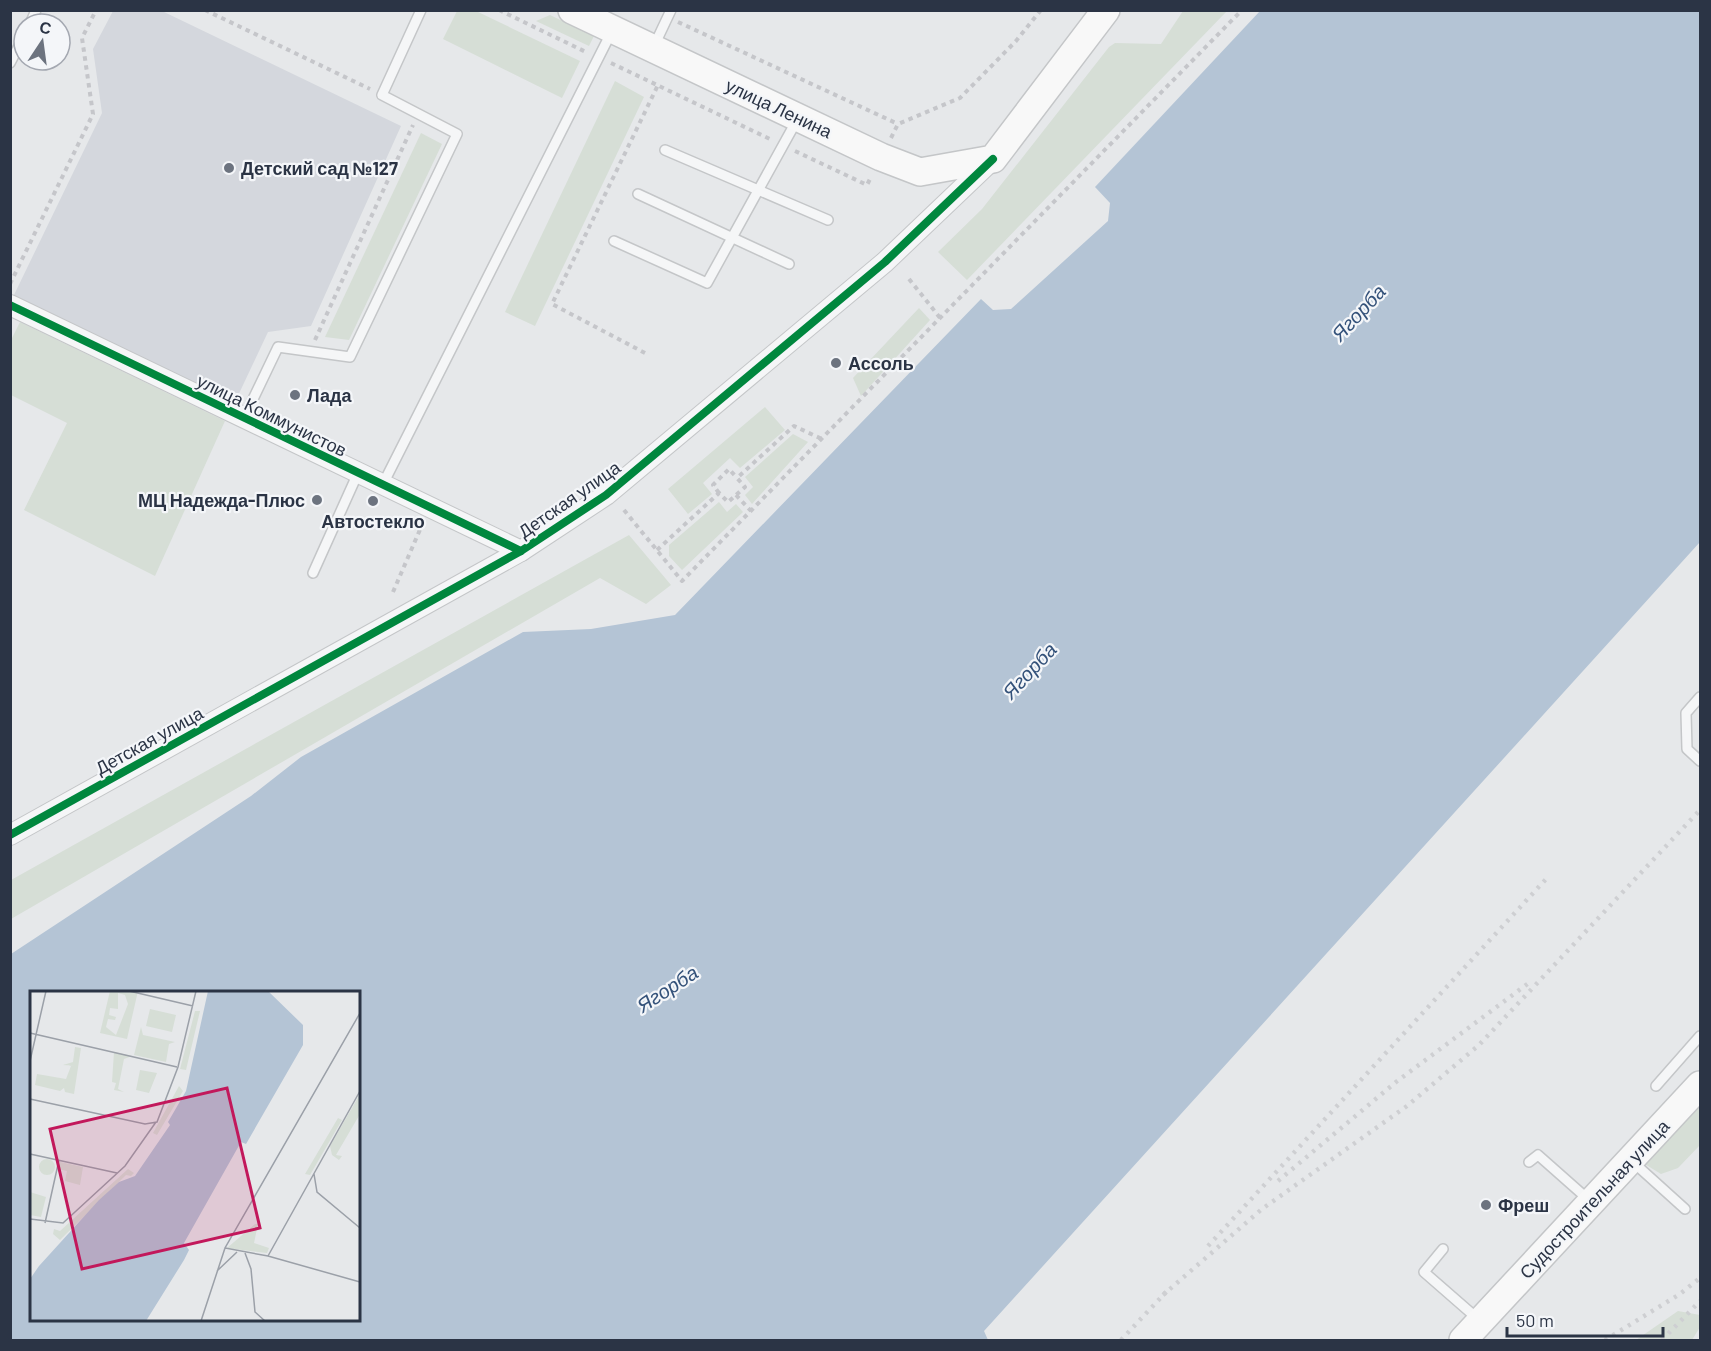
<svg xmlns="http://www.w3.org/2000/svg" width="1711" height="1351" font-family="Barlow,sans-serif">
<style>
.built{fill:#d4d7dd}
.green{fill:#d6ded6}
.water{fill:#b4c4d5;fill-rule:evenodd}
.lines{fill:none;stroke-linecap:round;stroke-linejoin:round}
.service-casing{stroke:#c4c6c8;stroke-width:12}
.minor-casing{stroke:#c4c6c8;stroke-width:22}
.secondary-casing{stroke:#c4c6c8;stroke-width:30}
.path{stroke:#c5c6ca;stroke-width:4;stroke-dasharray:4.5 4.5;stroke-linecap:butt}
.service{stroke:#f5f6f7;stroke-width:9}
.minor{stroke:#f5f6f7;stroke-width:20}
.secondary{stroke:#f8f8f8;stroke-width:27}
.rail{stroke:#cecfd2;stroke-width:4.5;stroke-dasharray:3 6;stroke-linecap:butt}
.cycleway-casing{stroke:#f4f6f9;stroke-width:11}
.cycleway{stroke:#00873e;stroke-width:8}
.poi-dot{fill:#6c737f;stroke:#f4f6f9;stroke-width:2}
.labels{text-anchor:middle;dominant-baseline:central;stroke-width:4.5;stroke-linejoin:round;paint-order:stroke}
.street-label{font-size:18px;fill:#2b3445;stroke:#f4f6f9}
.poi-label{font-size:18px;font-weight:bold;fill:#2b3445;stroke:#f4f6f9;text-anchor:start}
.water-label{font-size:20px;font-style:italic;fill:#34527a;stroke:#f4f6f9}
.inset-road{fill:none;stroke:#9ba0a8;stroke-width:1.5}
.view{fill:#c2185b;fill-opacity:0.15;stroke:#c2185b;stroke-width:3}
.inset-edge{fill:none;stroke:#2b3445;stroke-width:3}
</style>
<rect width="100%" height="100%" fill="#e6e8ea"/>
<polygon class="built" points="113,11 162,11 401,126 311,326 268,332 235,402 13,297 102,113 93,49"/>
<g class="green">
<polygon points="457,11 476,11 580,61 562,98 443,39"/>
<polygon points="1183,11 1227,11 967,280 938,252 982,209 1109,47 1115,43 1161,44"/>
<polygon points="550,15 594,36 589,46 536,21"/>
<polygon points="615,81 644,97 535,326 505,312"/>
<polygon points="421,133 442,144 349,340 325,337"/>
<polygon points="919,308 930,320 861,396 853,378"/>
<polygon points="20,322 225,421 155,576 24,510 67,423 11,395 11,340"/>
<polygon points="765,407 785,430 740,468 730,458 703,483 712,494 688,514 668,489"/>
<polygon points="793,434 808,442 752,504 745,495 753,487 745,477"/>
<polygon points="719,502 727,512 736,504 743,512 682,570 669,556 669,545"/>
<polygon points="629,535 671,585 646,604 600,578 11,919 11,880"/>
<polygon points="1700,1103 1700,1145 1678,1168 1661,1174 1643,1163"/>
<polygon points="1678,1311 1700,1315 1700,1327 1692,1340 1636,1340"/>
</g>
<path class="water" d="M 1260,11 L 1700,11 L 1700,542 L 984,1331 L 988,1340 L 11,1340 L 11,954 L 251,796 L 301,757 L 523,632 L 591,629 L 675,615 L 981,299 L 993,310 L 1011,309 L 1108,221 L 1110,203 L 1095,187 ZM 32,992 L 358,992 L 358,1320 L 32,1320 Z"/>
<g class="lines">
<g class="service-casing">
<g id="service">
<polyline points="30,24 36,10"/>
<polyline points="654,46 671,10"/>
<polyline points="10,63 24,36"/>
<polyline points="665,150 828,220"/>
<polyline points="638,194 789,264"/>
<polyline points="614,241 707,283 797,120"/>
<polyline points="244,418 278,347 350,357 457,134 382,95 421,10"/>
<polyline points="383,484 612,31"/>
<polyline points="313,573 358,473"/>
<polyline points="1700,697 1686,713 1687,749 1700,761"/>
<polyline points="1656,1086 1700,1036"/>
<polyline points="1529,1162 1538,1155 1590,1201"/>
<polyline points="1633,1162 1685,1209"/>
<polyline points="1443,1249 1424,1272 1479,1320"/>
</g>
</g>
<g class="minor-casing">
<g id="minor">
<polyline points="10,305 521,551"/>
<polyline points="10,835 521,551 606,495 885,262 993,159"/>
</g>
</g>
<g class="secondary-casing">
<g id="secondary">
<polyline points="572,10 881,157 920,172 993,159 1106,10"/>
<polyline points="1463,1340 1700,1085"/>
</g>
</g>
<g class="path">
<polyline points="205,10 370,89"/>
<polyline points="499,10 588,53"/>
<polyline points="678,22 898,124"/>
<polyline points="611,63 772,140"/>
<polyline points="891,138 898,124 960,98 1016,41 1041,10"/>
<polyline points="795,151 867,185 871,177"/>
<polyline points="909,279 941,319"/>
<polyline points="10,284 93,114 82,38 96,10"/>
<polyline points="315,340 413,125"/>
<polyline points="645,353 552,304 658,85"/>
<polyline points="719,493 713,485 729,469 737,478"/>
<polyline points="736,495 751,511"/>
<polyline points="624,510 682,581 1242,10"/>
<polyline points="657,550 719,493 728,502 745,487 737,478 794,426 822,439"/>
<polyline points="393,592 422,525"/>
</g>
<use href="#service" class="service"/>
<use href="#minor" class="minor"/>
<use href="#secondary" class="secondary"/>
<g class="rail">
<polyline points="1278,1181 1396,1082 1530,982"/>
<polyline points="1208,1246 1547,878"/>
<polyline points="1163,1295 1262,1209 1407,1106 1479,1045 1700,810"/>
<polyline points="1121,1340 1168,1290"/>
<polyline points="1605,1340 1680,1294 1700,1278"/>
<polyline points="1662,1340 1700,1301"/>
</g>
<g class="cycleway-casing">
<g id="cycleway">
<polyline points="10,305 521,551"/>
<polyline points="10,835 521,551 606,495 885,262 993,159"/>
</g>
</g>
<use href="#cycleway" class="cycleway"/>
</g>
<g class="poi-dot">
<circle cx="229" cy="168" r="6"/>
<circle cx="836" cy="363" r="6"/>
<circle cx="295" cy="395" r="6"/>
<circle cx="317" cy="500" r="6"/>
<circle cx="373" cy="501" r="6"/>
<circle cx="1486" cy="1205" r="6"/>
</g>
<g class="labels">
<g class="street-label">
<text transform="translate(779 108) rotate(25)">улица Ленина</text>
<text transform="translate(272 415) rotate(26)">улица Коммунистов</text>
<text transform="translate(569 499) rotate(-35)">Детская улица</text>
<text transform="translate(149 740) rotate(-29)">Детская улица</text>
<text transform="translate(1594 1199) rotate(-47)">Судостроительная улица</text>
</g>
<g class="poi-label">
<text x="241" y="168">Детский сад №127</text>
<text x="848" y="363">Ассоль</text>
<text x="307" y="395">Лада</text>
<text x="305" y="500" text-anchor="end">МЦ Надежда-Плюс</text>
<text x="373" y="521" text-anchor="middle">Автостекло</text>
<text x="1498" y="1205">Фреш</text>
</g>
<g class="water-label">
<text transform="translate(1358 312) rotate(-47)">Ягорба</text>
<text transform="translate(1029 670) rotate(-47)">Ягорба</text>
<text transform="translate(667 988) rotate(-33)">Ягорба</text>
</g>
</g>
<g transform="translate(30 991)">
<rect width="330" height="330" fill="#e6e8ea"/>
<path d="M 80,0 L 108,0 L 97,48 L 70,42 ZM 88,2 L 95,4 L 98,13 L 86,44 L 76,36 L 78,28 L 85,29 L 86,26 L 79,24 L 80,17 L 88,18 ZM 120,18 L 146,24 L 142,41 L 116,35 ZM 165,20 L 170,20 L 156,79 L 150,78 ZM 111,36 L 113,44 L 145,51 L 139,53 L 136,71 L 104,64 ZM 45,56 L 51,57 L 44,103 L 35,101 L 34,97 L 30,100 L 5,94 L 7,83 L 36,88 L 41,75 L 36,74 L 46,75 L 33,74 L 43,71 ZM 84,61 L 102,65 L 94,68 L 88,98 L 94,101 L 84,99 L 86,92 L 82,91 ZM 110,79 L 127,82 L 119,102 L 106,99 ZM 149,95 L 153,100 L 127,144 L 123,142 ZM 330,103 L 330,123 L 306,164 L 312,165 L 309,169 L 302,164 L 300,155 ZM 308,127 L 312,129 L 280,184 L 275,183 ZM9 176a8 8 0 1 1 16 0a8 8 0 1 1-16 0ZM 30,171 L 53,176 L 50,194 L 35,190 L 37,180 L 28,178 ZM 98,178 L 104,182 L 101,185 L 96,184 L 30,249 L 23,243 L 24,238 L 30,240 ZM 0,201 L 16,206 L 11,226 L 0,224 ZM 225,233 L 228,233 L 224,252 L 239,257 L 237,262 L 197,257 Z" fill="#d6ded6" fill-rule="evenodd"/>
<path d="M 178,0 L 238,0 L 273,34 L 273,54 L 216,153 L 211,151 L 154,252 L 159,259 L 154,269 L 116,330 L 0,330 L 0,288 L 9,275 L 69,209 L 89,191 L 105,185 L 140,134 L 138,131 L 156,100 Z" fill="#b4c4d5"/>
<path class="inset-road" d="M 99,0 L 163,15M 330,22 L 195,257 L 238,265 L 330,291M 0,42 L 147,76M 0,70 L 16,0M 0,108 L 115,133 L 127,131 L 148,76 L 166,0M 0,163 L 87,182M 284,183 L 287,201 L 330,237M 0,228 L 33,232 L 95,175 L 126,131M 15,232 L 29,169M 215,262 L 221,278 L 225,321 L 235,330M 238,265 L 330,100M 187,280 L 207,261M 171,330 L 195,257"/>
<path class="view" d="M 197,97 L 230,237 L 52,278 L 20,138 Z"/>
<rect width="330" height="330" class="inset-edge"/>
</g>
<rect width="1711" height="1351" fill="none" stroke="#2b3445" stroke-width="24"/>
<g transform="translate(42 42) rotate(13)"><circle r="28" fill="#f4f6f9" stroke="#a4a8b1" stroke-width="1.5"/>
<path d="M0-4.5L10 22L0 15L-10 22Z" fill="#6c737f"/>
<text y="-9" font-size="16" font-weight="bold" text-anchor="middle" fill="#2b3445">С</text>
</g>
<path d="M1507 1327v9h156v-9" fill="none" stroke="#2b3445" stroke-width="3"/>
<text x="1516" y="1327" font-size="18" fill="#2b3445" stroke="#f4f6f9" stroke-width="4.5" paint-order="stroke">50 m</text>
</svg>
